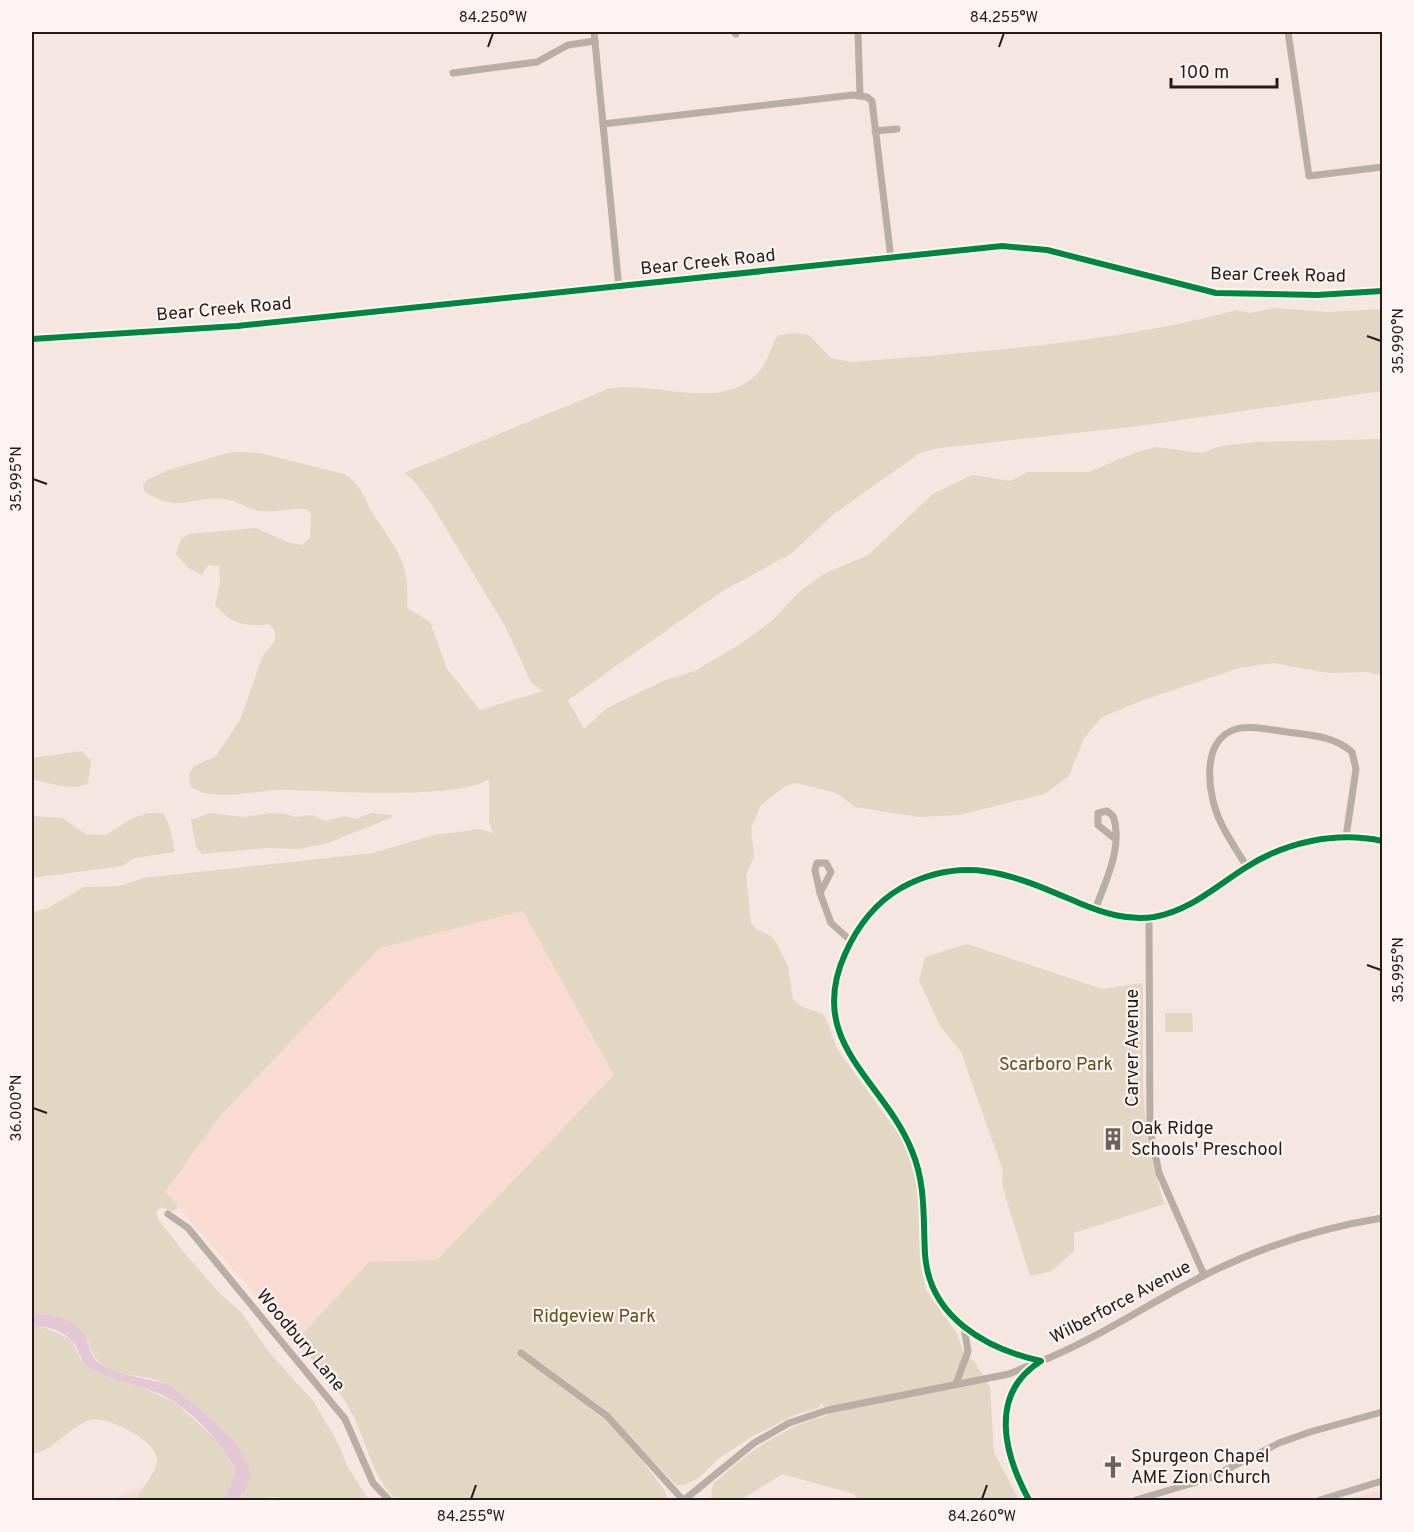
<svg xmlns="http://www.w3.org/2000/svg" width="1414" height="1532" font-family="Overpass,sans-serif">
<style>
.built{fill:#f9dbd2}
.green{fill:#e2d7c3}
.water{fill:#e3c7d6}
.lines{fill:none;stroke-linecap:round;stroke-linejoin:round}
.minor{stroke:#b8aea5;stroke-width:7}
.cycleway-casing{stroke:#fbf4f2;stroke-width:10}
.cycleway{stroke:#00873e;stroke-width:6}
.ticks{fill:none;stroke:#261a17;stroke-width:2}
.labels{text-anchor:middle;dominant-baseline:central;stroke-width:4.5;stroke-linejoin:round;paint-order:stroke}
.street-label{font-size:18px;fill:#261a17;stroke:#fbf4f2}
.park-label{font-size:18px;fill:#5e5116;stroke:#fbf4f2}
.poi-label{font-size:18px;fill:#261a17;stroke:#fbf4f2;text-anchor:start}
.neatline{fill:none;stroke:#261a17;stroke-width:2}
.ticks-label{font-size:15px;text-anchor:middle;fill:#261a17}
</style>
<rect width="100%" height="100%" fill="#f5e6e1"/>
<g class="built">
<polygon points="524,911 614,1075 437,1260 369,1262 296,1341 165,1192 220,1116 380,948"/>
<polygon points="143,1486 135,1500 112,1500 132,1490"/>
<polygon points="1382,1489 1382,1500 1346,1500"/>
</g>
<g class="green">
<path d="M 1275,308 L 1328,312 L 1382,309 L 1382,391 L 1139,426 L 940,448 L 920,453 L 834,514 L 792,553 L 721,592 L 568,700 L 584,729 L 607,708 L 665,680 L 695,671 L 737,646 L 772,621 L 797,594 L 823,574 L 868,555 L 933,494 L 972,475 L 1010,481 L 1028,472 L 1089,472 L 1134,453 L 1157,447 L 1201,453 L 1221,446 L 1258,442 L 1382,439 L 1382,676 L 1368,672 L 1328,673 L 1273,663 L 1239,668 L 1143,700 L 1102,717 L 1084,738 L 1069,776 L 1045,794 L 959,815 L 919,817 L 880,811 L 855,807 L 836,793 L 796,783 L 785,786 L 760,806 L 751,829 L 754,856 L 746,876 L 751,923 L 756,929 L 771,936 L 776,942 L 788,966 L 793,999 L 802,1007 L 821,1013 L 826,1018 L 837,1049 L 906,1144 L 919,1184 L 920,1259 L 926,1290 L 957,1334 L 965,1356 L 974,1361 L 990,1387 L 994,1452 L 1019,1500 L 858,1500 L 854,1494 L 782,1474 L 741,1500 L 714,1500 L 711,1497 L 713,1484 C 748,1453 783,1426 829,1415 L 822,1403 L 818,1408 L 795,1415 L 753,1436 L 718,1459 L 699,1478 L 685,1485 L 676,1485 L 652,1460 L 644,1463 L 665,1491 L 668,1500 L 396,1500 C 370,1474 366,1437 348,1406 C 335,1383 313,1362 296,1341 L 369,1262 L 437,1260 L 614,1075 L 523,911 L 380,948 L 220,1116 L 165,1192 L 178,1206 L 177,1209 L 172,1211 L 161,1207 L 156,1212 L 158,1219 L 182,1250 L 220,1294 L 241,1312 L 269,1352 L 314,1402 L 339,1445 L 346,1464 L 369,1500 L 283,1500 L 276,1497 L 239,1500 L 243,1494 C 240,1479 240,1458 234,1444 C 231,1437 177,1391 168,1385 C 140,1369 99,1384 88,1341 L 44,1315 L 32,1313 L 32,912 L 46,909 L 84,887 L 120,886 L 143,878 L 372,853 L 434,835 L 480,829 L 493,833 L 489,822 L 489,779 C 459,800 330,791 290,790 C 259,788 218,804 191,787 L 189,774 L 194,766 L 216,756 L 240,720 L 263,655 L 275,641 L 275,632 L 270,624 C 248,628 228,623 215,604 L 220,583 L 219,566 L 208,565 L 202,575 L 188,568 L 176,554 L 181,539 L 189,534 L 256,528 L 287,542 L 302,545 L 310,538 L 311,514 L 306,509 C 291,508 274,513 260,511 C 249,509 239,502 229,500 C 195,493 180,516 144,491 L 143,485 L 147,480 L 168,470 L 232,452 L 260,453 L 344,474 C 361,484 364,498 373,514 C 397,552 410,560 407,608 L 430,622 L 447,669 L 480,710 L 543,691 L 531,682 L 505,626 L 430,502 L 414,481 L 404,473 L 608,389 C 657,379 725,416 762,368 C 769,358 771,345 778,335 L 797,333 L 809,335 L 831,358 L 851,362 C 978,352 1115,343 1237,310 L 1250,313 Z"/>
<path d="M 82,751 L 91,761 L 88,783 C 70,792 50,783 32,779 L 32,758 Z"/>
<polygon points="149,813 164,813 170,828 175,852 134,858 122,866 32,878 32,816 62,818 86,834 106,835 133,818"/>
<polygon points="210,813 243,817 272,813 287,814 294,817 313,815 325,821 345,816 356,819 372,813 392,815 391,818 325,844 299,849 266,848 202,854 196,847 191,820"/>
<polygon points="967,944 1102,989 1143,983 1143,1090 1148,1145 1164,1204 1074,1233 1074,1251 1052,1271 1030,1276 1002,1185 1003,1171 961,1052 940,1026 919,980 925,957"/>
<polygon points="1165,1013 1192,1013 1193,1032 1165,1032"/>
<path d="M 38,1325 L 71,1339 L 81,1360 L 176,1403 L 223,1446 L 236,1472 L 224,1500 L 135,1500 C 142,1488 156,1474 157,1460 C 158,1441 106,1415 90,1420 C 66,1428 56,1450 32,1454 L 32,1327 Z"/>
</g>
<path class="water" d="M 32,1313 C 54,1316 79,1318 88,1343 C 91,1352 91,1357 99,1363 C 120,1377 145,1377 169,1385 C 176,1388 228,1434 234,1442 C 241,1451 248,1464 251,1475 L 239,1500 L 224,1500 L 236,1472 C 226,1444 187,1406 160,1394 C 137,1384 112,1381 90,1368 C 80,1362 80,1351 73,1342 C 66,1332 43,1324 32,1327 Z"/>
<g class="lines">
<g class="minor">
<polyline points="594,32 619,288"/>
<polyline points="734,32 736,34"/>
<polyline points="858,32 860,96"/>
<polyline points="1288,32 1309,176 1382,167"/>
<polyline points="453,73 537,62 568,45 595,41"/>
<polyline points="603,124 853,95 867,97 872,101 891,259"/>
<polyline points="875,131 897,129"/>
<polyline points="32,339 237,326 1002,246 1047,250 1216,293 1317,295 1382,291"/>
<polygon points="817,863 826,863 831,872 820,893 815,870"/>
<path d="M 1247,867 C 1238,852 1228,838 1221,823 C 1208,797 1199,740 1236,729 C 1250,725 1272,730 1287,732 C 1310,735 1334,736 1352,752 L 1356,769 L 1346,837"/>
<polyline points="820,893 831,923 851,941"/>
<path d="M 1095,910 C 1105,882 1124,846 1113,816 L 1107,811 L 1098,813 L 1098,825 L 1114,838"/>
<polyline points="1149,918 1150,1130 1159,1173 1204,1275"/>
<polyline points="168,1214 188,1228 345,1419 373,1483 389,1500"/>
<polyline points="521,1353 607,1416 683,1500"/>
<path d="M 1039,1362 C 1099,1338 1147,1304 1205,1275 C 1261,1247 1320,1228 1382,1218"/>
<polyline points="956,1384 968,1351 964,1328"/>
<polyline points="684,1500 754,1443 789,1423 828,1410 1009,1374 1028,1366"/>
<path d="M 1029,1500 C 1004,1454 988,1394 1041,1361 C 986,1349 929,1317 925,1254 C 923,1217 926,1185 912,1151 C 884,1080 805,1043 845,954 C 857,927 875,903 901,888 C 967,852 1017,877 1079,903 C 1103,913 1128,921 1154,917 C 1191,910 1215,887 1245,868 C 1285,842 1336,831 1382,841"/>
<polyline points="1136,1500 1210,1478 1279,1443 1310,1432 1382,1412"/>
<polyline points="1320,1500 1382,1481"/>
</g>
<g class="cycleway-casing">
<g id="cycleway">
<polyline points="32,339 237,326 1002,246 1047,250 1216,293 1317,295 1382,291"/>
<path d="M 1029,1500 C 1004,1454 988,1394 1041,1361 C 986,1349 929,1317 925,1254 C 923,1217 926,1185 912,1151 C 884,1080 805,1043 845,954 C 857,927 875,903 901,888 C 967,852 1017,877 1079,903 C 1103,913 1128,921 1154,917 C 1191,910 1215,887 1245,868 C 1285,842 1336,831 1382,841"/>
</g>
</g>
<use href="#cycleway" class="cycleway"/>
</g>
<path class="ticks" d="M 488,47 L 493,33M 999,47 L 1004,33M 1367,336 L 1381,341M 33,479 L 47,484M 1367,965 L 1381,970M 33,1108 L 47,1113M 471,1499 L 476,1485M 982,1499 L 987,1485"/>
<defs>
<g id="building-bare" transform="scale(1.8)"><path d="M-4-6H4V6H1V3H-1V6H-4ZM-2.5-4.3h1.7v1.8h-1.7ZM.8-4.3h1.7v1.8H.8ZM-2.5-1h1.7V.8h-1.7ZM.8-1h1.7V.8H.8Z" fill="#6e615e" stroke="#fbf4f2" stroke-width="2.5" paint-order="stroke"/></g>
<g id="church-bare" transform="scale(1.8)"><path d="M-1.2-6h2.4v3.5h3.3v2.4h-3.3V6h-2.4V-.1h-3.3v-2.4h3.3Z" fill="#6e615e" stroke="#fbf4f2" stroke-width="2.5" paint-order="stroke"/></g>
</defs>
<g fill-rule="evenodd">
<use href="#building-bare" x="1113" y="1139"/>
<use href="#church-bare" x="1113" y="1467"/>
</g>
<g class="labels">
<g class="street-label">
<text transform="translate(708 263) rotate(-6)">Bear Creek Road</text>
<text transform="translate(1278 276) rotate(1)">Bear Creek Road</text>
<text transform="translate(224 310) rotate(-5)">Bear Creek Road</text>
<text transform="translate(1133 1048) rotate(-90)">Carver Avenue</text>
<text transform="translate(1121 1303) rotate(-28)">Wilberforce Avenue</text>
<text transform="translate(300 1341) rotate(50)">Woodbury Lane</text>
</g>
<g class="park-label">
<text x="1056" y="1065">Scarboro Park</text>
<text x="594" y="1317">Ridgeview Park</text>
</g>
<g class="poi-label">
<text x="1131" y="1129">Oak Ridge<tspan x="1131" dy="21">Schools' Preschool</tspan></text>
<text x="1131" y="1457">Spurgeon Chapel<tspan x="1131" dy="21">AME Zion Church</tspan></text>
</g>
</g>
<rect width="1414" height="1532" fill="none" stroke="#fbf4f2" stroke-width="66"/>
<path d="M1171 78v9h106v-9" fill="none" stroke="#261a17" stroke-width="3"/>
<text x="1180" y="78" font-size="18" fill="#261a17" stroke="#fbf4f2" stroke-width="4.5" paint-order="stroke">100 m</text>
<rect x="33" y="33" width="1348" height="1466" class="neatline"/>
<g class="ticks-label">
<text x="493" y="22">84.250°W</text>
<text x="1004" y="22">84.255°W</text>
<text transform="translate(1398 341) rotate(-90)" y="5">35.990°N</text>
<text transform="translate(16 479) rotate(-90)" y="5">35.995°N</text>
<text transform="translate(1398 970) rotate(-90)" y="5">35.995°N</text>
<text transform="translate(16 1108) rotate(-90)" y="5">36.000°N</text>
<text x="471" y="1521">84.255°W</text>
<text x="982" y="1521">84.260°W</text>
</g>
</svg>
